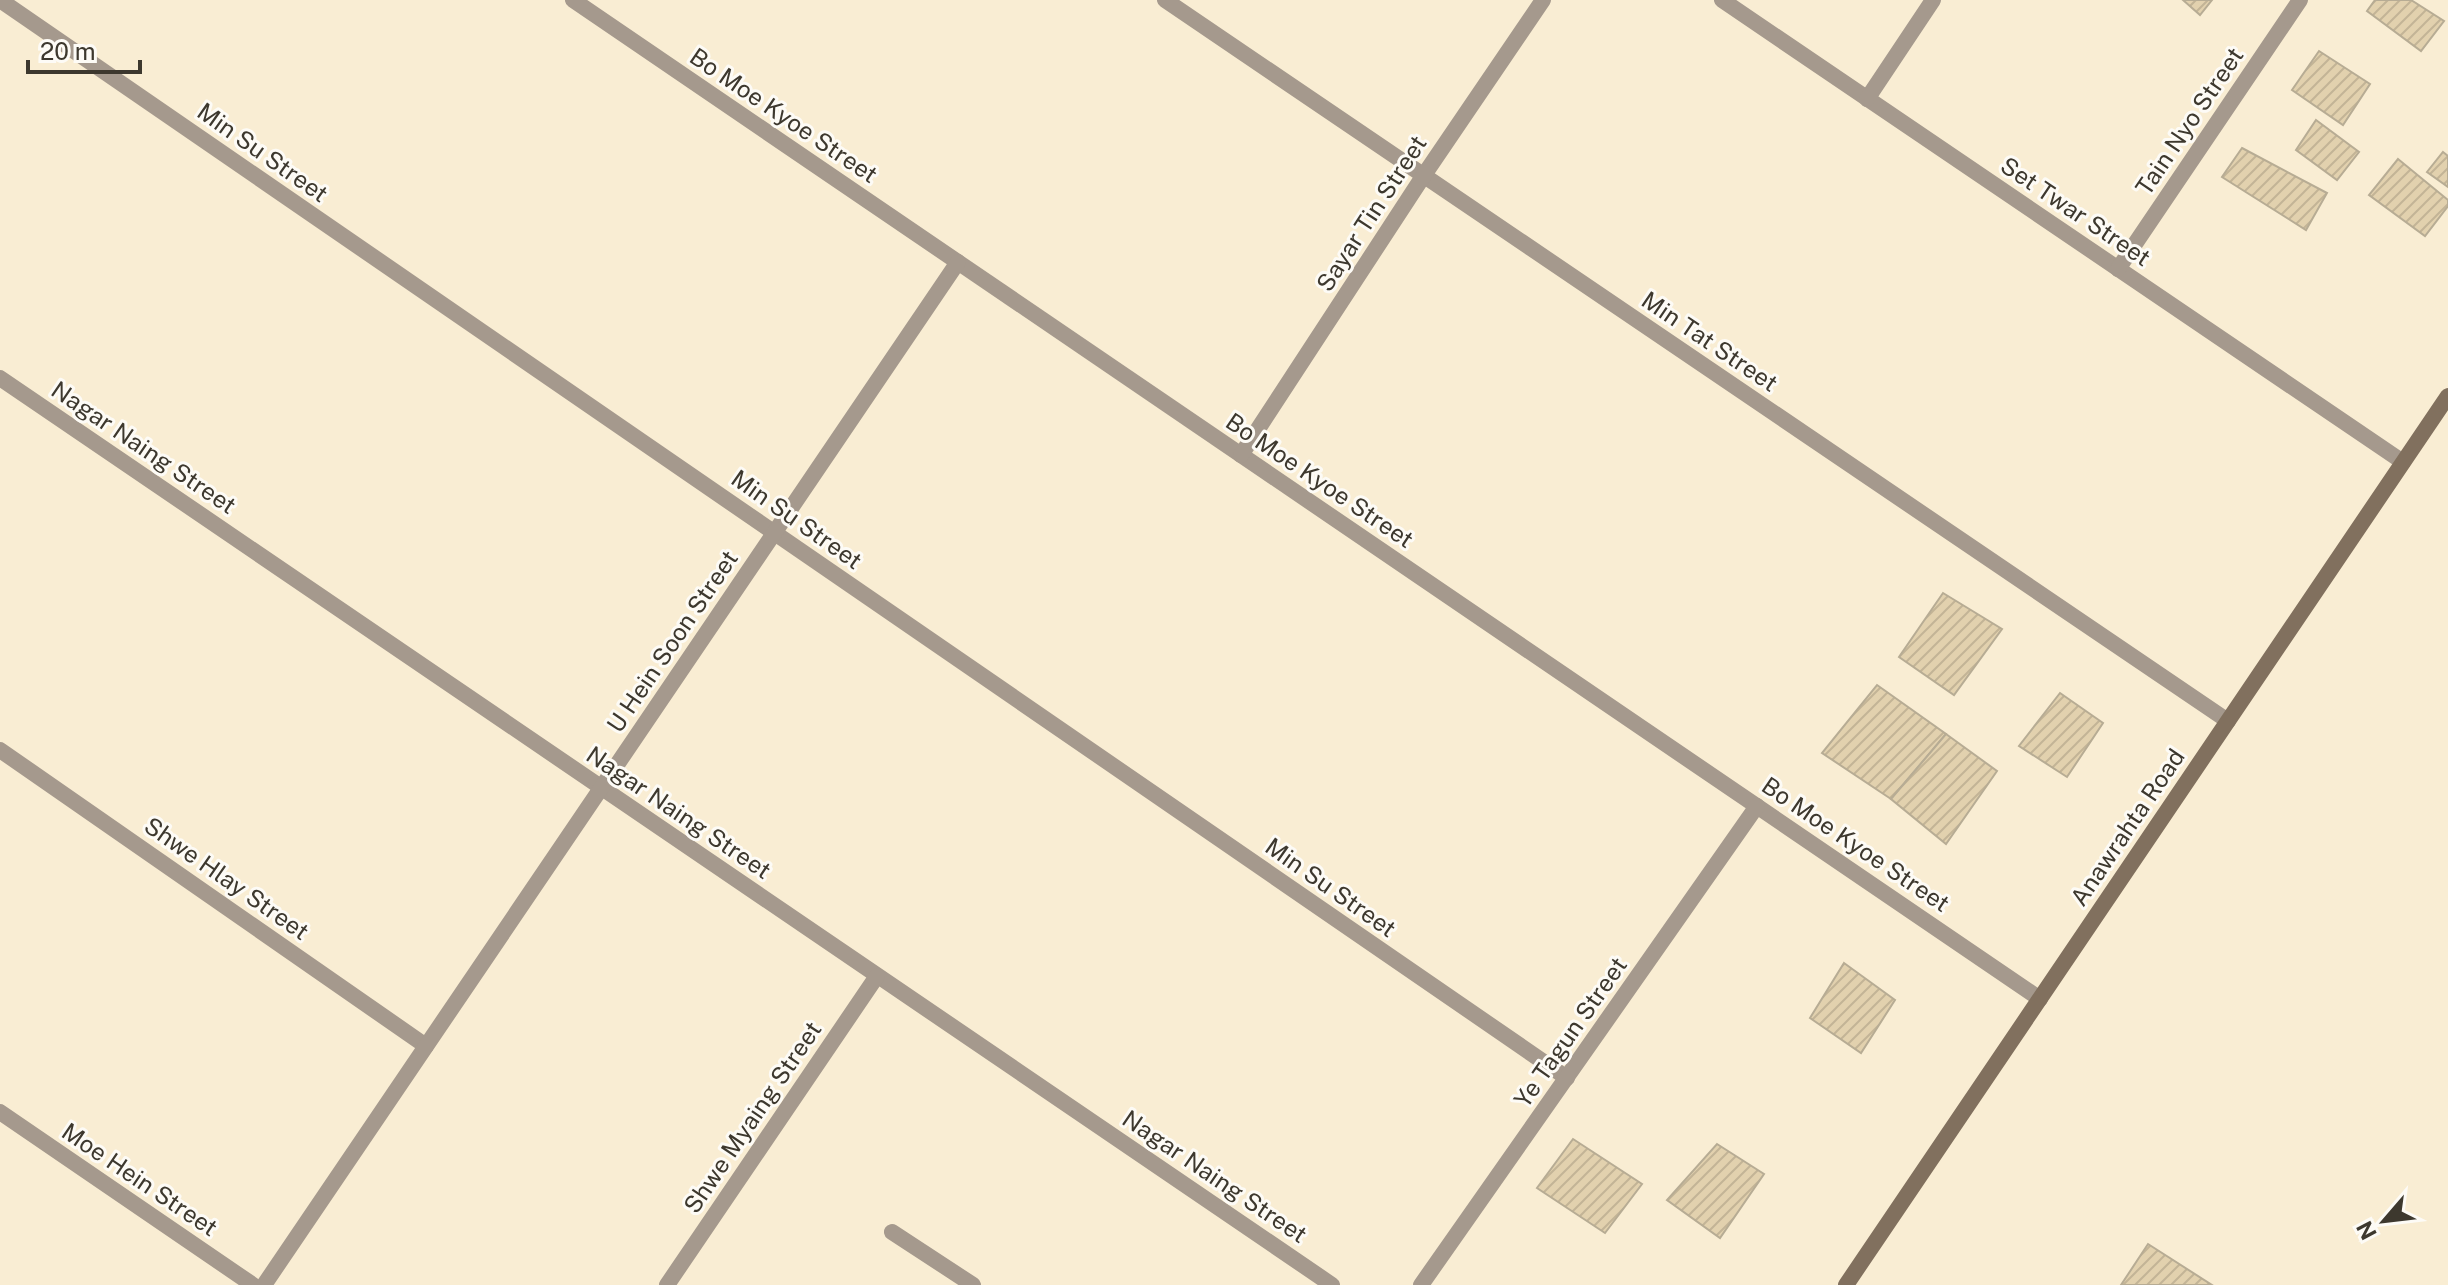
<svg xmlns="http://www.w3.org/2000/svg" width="2448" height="1285" font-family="'Public Sans',sans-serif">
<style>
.building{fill:url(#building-hatch);stroke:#b7ac94;stroke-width:2}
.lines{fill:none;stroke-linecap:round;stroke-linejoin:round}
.lane{stroke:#a5998d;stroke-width:16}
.street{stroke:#a5998d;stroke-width:16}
.secondary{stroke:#81705e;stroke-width:16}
.labels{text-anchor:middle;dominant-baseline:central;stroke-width:6;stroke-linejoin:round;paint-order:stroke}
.street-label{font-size:24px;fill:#3d382e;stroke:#fdfbf6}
</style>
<defs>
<pattern id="building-hatch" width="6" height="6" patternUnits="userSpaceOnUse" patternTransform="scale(2)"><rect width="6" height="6" fill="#e2d1ae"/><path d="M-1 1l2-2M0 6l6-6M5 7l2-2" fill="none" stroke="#c3b496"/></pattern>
</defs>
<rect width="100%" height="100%" fill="#f9edd3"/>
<g class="building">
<polygon points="2183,0 2212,0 2200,15"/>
<polygon points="2375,0 2411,0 2444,21 2421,51 2367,11"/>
<polygon points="2319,51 2370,84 2343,125 2292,90"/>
<polygon points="2316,120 2359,152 2337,180 2296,150"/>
<polygon points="2242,148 2327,193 2306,230 2222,177"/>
<polygon points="2443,152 2448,156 2448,187 2427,172"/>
<polygon points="2398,159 2448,200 2448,206 2425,236 2369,195"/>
<polygon points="1943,593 2002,629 1954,695 1899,657"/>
<polygon points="1877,685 1946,734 1891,799 1822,753"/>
<polygon points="2060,693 2103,723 2067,777 2019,746"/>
<polygon points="1946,734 1997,771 1946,844 1891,799"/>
<polygon points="1844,963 1895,1000 1861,1053 1810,1018"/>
<polygon points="1573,1139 1642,1184 1605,1233 1537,1188"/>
<polygon points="1717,1144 1764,1174 1720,1238 1667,1200"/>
<polygon points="2148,1244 2212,1285 2121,1285"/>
</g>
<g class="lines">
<polyline class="lane" points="892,1232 973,1285"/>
<g class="street">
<polyline points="0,0 1567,1078"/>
<polyline points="573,0 2040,999"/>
<polyline points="1165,0 2228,721"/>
<polyline points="1722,0 2403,462"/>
<polyline points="1867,99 1933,0"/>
<polyline points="2118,269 2300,0"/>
<polyline points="0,378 1332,1285"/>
<polyline points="1241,455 1424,175 1543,0"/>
<polyline points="0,750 426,1046"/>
<polyline points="0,1112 253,1285"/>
<polyline points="264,1285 958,262"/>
<polyline points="667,1285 877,976"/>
<polyline points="1421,1285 1757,806"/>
</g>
<polyline class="secondary" points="1846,1285 2448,396"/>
</g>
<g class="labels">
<g class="street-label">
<text transform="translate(784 115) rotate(34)">Bo Moe Kyoe Street</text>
<text transform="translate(2189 121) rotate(-56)">Tain Nyo Street</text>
<text transform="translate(263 152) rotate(35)">Min Su Street</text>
<text transform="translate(2076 211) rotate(34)">Set Twar Street</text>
<text transform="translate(1371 213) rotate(-57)">Sayar Tin Street</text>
<text transform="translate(1710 341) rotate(34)">Min Tat Street</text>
<text transform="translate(144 447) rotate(34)">Nagar Naing Street</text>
<text transform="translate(1320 480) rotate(34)">Bo Moe Kyoe Street</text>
<text transform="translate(797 519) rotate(35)">Min Su Street</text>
<text transform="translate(672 641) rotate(-56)">U Hein Soon Street</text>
<text transform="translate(679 812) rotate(34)">Nagar Naing Street</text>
<text transform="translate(2127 827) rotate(-56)">Anawrahta Road</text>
<text transform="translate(1856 844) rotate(34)">Bo Moe Kyoe Street</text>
<text transform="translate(227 878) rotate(35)">Shwe Hlay Street</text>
<text transform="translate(1331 887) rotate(35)">Min Su Street</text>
<text transform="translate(1570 1032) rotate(-55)">Ye Tagun Street</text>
<text transform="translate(752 1117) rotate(-56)">Shwe Myaing Street</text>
<text transform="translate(1215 1176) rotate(34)">Nagar Naing Street</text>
<text transform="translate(140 1179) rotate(34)">Moe Hein Street</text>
</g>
</g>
<g transform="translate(2384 1221) rotate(242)" stroke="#fdfbf6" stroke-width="6" paint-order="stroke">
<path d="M0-6L14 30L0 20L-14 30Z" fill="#3d382e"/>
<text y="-12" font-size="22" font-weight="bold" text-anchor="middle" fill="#3d382e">N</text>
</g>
<path d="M28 60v12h112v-12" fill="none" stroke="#3d382e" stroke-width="4"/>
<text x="40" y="60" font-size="24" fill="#3d382e" stroke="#fdfbf6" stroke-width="6" paint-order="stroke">20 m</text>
</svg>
